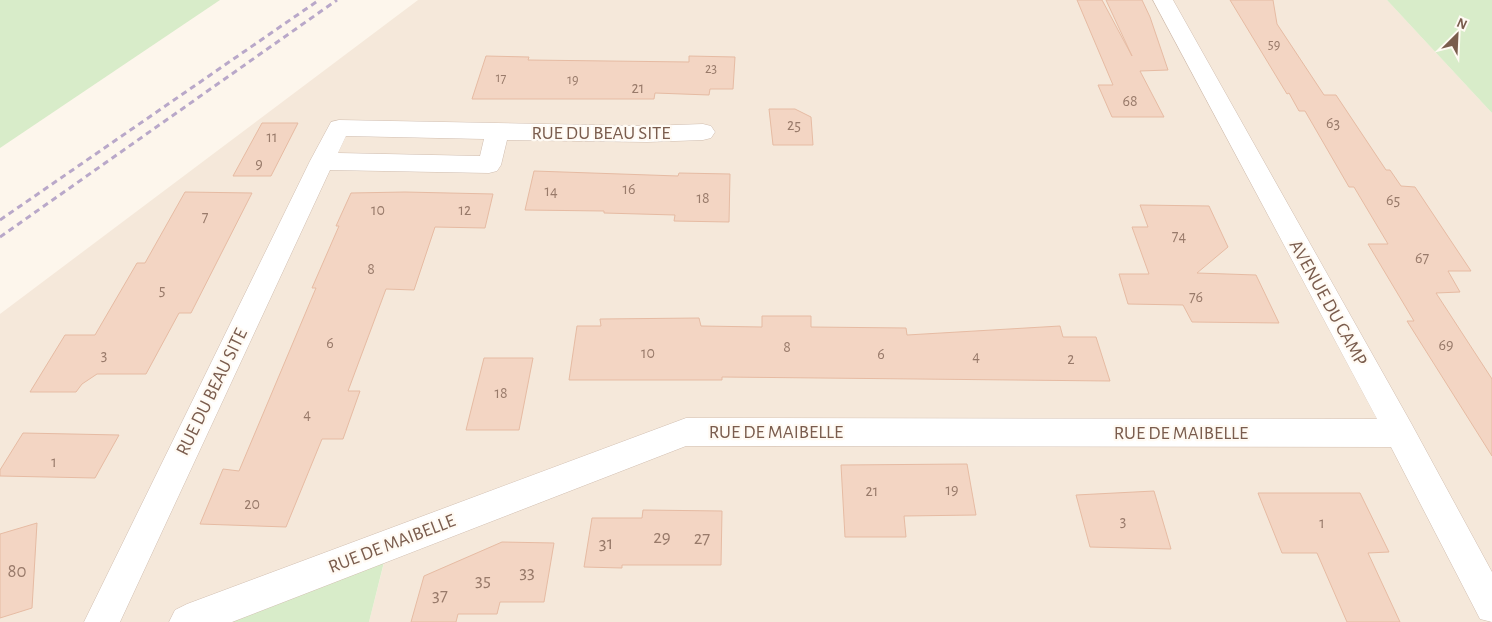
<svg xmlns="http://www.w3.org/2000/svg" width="1492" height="622" font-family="'Alegreya Sans',sans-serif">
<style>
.residential{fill:#f5e8da}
.green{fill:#d8ecc9}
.building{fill:#f3d5c3;stroke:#e6bba3}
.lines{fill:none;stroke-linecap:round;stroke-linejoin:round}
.street-casing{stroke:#d1beb0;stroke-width:1}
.street{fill:#fff;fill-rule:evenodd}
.rail{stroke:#b9a8c9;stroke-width:3;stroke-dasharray:6 4.5;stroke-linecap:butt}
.labels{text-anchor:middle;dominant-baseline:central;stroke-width:4.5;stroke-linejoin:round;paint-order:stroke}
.far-number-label{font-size:14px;fill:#987a6a}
.number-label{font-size:16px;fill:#987a6a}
.street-label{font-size:19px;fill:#7a5c4d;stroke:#fffaf3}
.near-number-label{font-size:19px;fill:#987a6a}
</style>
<rect width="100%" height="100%" fill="#fdf6ec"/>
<polygon class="residential" points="418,0 1387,0 1492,113 1492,622 369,622 388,547 188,622 0,622 0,314"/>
<g class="green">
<polygon points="0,0 220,0 0,148"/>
<polygon points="1387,0 1492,0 1492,113"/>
<polygon points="388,546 369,622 188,622"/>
</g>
<g class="building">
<polygon points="1077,0 1102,0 1132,56 1106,0 1142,0 1150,17 1168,70 1140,71 1164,117 1112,117 1098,85 1113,85"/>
<polygon points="1230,0 1273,0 1277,24 1324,95 1336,95 1386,170 1390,170 1401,186 1415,187 1471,271 1448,271 1460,292 1436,293 1492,379 1492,456 1407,321 1414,321 1368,244 1388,244 1354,187 1349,187 1305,111 1299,111 1289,93 1287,94"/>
<polygon points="486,56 529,57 528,60 689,62 689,56 735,57 733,89 710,89 709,95 655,93 654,99 472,99"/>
<polygon points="769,109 795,109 811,117 813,145 773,145"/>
<polygon points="262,123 298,123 271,176 233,176"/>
<polygon points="534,171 678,176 679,173 730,174 729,222 674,221 675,215 604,213 604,211 525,210"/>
<polygon points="185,192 252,193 191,313 179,313 146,374 97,374 82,384 76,392 30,392 65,335 95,335 137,263 145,263"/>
<polygon points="405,192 493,194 485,228 435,227 414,290 386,289 348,391 360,391 343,439 322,439 286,527 200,524 223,469 239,471 316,288 312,288 339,226 336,226 351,193"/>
<polygon points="1140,205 1209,206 1228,247 1197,273 1256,275 1279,323 1192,322 1183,305 1128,304 1119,274 1149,274 1132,227 1148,227"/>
<polygon points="762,316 811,316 811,327 906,328 907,335 1060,326 1063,337 1096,337 1110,381 722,377 722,380 569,380 577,326 601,326 600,319 699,318 701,326 762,327"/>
<polygon points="484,358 533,358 519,430 466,430"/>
<polygon points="23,433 119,435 95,478 0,476 0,470"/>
<polygon points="967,464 976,515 904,516 906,537 845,537 841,465"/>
<polygon points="1154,491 1171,549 1090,547 1076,495"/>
<polygon points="1258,493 1360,493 1389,552 1368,553 1400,622 1347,622 1317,553 1282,553"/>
<polygon points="643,510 722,511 721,565 622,565 622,568 584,567 592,518 642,518"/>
<polygon points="37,523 32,608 0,618 0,534"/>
<polygon points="502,542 554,543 544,602 500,602 497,614 458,614 456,622 411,622 424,576"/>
</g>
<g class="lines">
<g class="street-casing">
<g id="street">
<polygon points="1153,0 1173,0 1411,423 1492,572 1492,622 1480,619 1391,447 686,446 232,622 169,622 175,610 187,604 686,418 1377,419"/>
<path d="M 339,120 L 647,126 L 703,124 L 711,126 L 715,132 L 711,138 L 703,140 L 647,142 L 507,140 L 501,165 L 497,171 L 489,173 L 330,170 L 120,622 L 84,622 L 310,161 L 331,122 ZM 346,136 L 484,139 L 480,156 L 338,153 Z"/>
</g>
</g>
<use href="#street" class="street"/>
<g class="rail">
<polyline points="0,220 319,0"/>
<polyline points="0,237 337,0"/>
</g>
</g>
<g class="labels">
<g class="far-number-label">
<text x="1274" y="45">59</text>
<text x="711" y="69">23</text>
<text x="501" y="78">17</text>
<text x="573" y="80">19</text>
</g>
<g class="number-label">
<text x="638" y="88">21</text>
<text x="1130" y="101">68</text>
<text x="1333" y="123">63</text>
<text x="794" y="125">25</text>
<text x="272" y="137">11</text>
<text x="259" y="164">9</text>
<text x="629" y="189">16</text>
<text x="551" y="191">14</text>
<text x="703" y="198">18</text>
<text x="1393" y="200">65</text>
<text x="378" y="210">10</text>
<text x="465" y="210">12</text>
<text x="205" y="217">7</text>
<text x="1179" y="236">74</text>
<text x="1422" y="258">67</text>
<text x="371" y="269">8</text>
<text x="162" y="290">5</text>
<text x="1196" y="297">76</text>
<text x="330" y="343">6</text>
<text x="1446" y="345">69</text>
<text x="787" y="347">8</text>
<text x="648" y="353">10</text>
<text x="881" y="354">6</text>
<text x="104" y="355">3</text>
<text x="976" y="356">4</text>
<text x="1071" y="359">2</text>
<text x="501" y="393">18</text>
<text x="307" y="414">4</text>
<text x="54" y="462">1</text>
<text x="952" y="490">19</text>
<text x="872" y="491">21</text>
<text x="252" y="504">20</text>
<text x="1123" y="521">3</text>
<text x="1322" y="523">1</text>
</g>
<g class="street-label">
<text x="601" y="133">RUE DU BEAU SITE</text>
<text transform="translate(1328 303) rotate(61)">AVENUE DU CAMP</text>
<text transform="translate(212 392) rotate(-64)">RUE DU BEAU SITE</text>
<text x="776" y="432">RUE DE MAIBELLE</text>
<text x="1181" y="433">RUE DE MAIBELLE</text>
<text transform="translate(392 544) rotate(-21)">RUE DE MAIBELLE</text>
</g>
<g class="near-number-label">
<text x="662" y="537">29</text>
<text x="702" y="538">27</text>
<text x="606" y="543">31</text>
<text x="17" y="571">80</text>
<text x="527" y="572">33</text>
<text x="483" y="580">35</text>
<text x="440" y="595">37</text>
</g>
</g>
<g transform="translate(1457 35) rotate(24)" stroke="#fffaf3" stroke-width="4" paint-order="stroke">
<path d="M0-4L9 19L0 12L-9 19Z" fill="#7a5c4d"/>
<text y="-8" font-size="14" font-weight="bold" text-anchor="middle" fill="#7a5c4d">N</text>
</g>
</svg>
